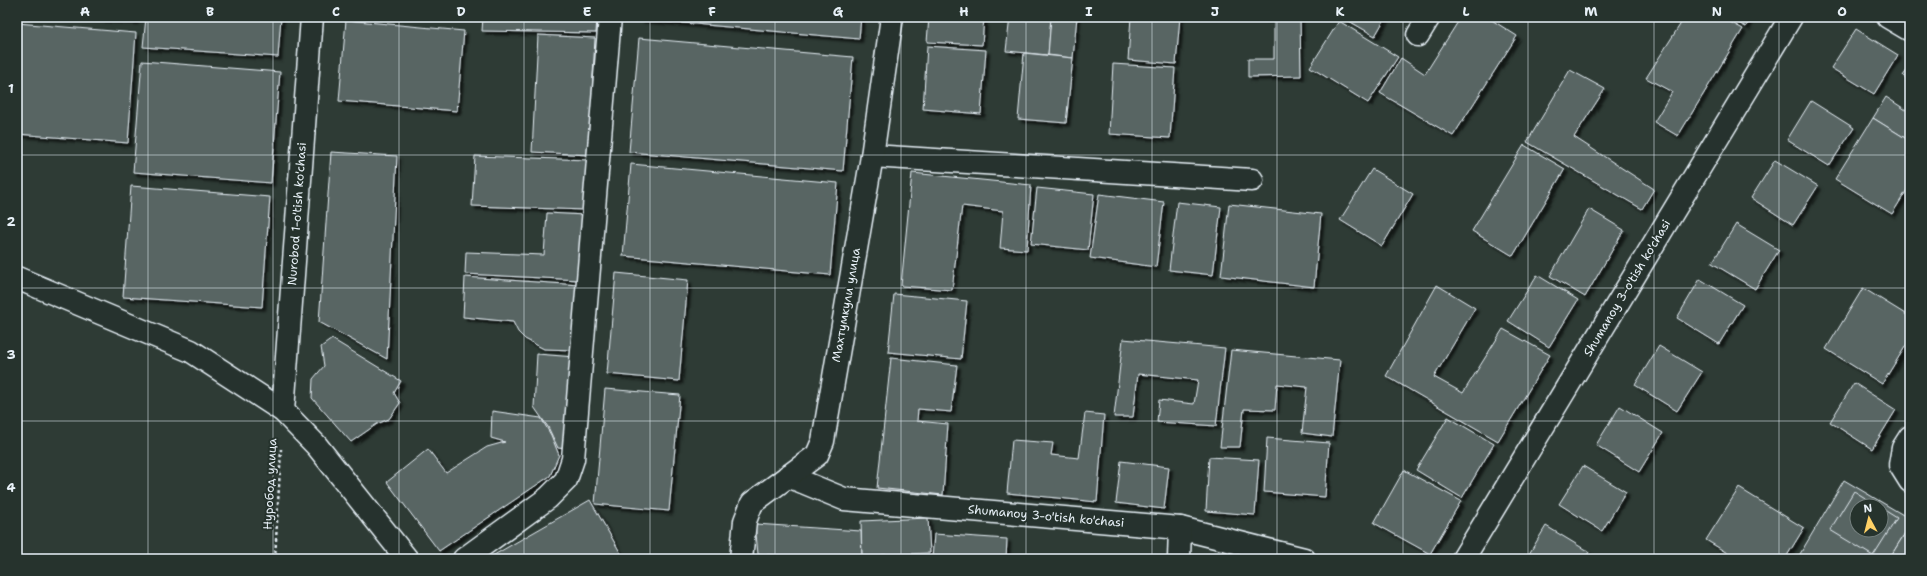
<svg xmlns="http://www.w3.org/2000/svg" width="1927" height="576" font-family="'Shantell Sans',sans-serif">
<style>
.building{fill:#596563;stroke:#e8f1f8;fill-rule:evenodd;filter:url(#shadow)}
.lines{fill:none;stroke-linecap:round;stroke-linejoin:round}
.minor-casing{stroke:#e8f1f8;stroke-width:25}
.path{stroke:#e8f1f8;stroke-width:2.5;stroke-dasharray:3 3;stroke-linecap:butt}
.minor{stroke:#26332d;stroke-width:22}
.grid{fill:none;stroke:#e8f1f8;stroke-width:1;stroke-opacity:0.55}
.labels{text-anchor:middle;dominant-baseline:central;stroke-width:4;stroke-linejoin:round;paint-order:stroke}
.street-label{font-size:12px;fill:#e8f1f8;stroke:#26332d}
.neatline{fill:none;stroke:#e8f1f8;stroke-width:1.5}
.grid-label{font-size:13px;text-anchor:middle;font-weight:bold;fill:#e8f1f8}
</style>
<defs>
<filter id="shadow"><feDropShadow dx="3.5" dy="3.5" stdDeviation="1" flood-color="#0009"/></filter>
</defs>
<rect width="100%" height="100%" fill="#2e3b35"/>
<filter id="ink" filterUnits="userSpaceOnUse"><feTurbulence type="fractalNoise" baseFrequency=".025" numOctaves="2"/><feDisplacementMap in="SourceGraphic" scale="8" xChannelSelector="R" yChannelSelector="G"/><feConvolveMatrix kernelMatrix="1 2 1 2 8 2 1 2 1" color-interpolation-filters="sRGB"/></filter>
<g filter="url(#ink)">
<g class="building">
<polygon points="81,17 135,17 135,21"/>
<polygon points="146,17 281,17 278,57 143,47"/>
<polygon points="483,17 597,17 596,33 482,31"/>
<polygon points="640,17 861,17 859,39 640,19"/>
<polygon points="929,17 984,17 982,45 927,42"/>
<polygon points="1010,17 1051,17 1048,55 1006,51"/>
<polygon points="1051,17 1077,17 1073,58 1048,55"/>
<polygon points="1131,17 1180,17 1176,64 1128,60"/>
<polygon points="1262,17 1300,17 1301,76 1248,77 1248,59 1274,59 1274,18"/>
<polygon points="1342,17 1386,17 1375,36"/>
<polygon points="1461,17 1487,17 1517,36 1453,136 1380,93 1401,58 1425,74"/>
<polygon points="1685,17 1721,17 1743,29 1678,136 1654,122 1672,92 1646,78"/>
<polygon points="1727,17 1751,17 1746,27"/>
<polygon points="346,20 464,31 457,111 339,101"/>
<polygon points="1339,21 1398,57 1368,103 1310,67"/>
<polygon points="17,23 136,33 128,143 17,134"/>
<polygon points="1856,29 1898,55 1874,94 1831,68"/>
<polygon points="538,35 595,38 589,155 532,152"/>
<polygon points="639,38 853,57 843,171 629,152"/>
<polygon points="927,46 986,50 981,114 923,109"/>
<polygon points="1024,53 1073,58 1066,123 1018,119"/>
<polygon points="142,61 280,72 271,183 133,172"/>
<polygon points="1113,64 1175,68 1170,138 1109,134"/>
<polygon points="1910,66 1910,80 1903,76"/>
<polygon points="1570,70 1605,89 1574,137 1654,189 1642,209 1527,142"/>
<polygon points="1886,97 1906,110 1910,104 1910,141 1873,118"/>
<polygon points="1811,101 1854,128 1829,166 1787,140"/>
<polygon points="1873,118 1910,141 1910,185 1892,214 1835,179"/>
<polygon points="1524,145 1565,169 1513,256 1472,231"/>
<polygon points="331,152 397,156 387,359 319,322"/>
<polygon points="475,156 588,160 585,210 472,206"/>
<polygon points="1775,160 1818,186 1793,225 1751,198"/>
<polygon points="631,164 838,183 830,275 623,256"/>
<polygon points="1372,169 1413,194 1382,246 1340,220"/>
<polygon points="912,173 1031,185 1027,250 1000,248 1003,211 962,206 952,290 901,286"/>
<polygon points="131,186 270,197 262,307 123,297"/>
<polygon points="1037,188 1094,194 1088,250 1031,244"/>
<polygon points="1099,194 1164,202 1156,267 1090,258"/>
<polygon points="1177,202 1221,207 1213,275 1169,270"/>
<polygon points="1229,204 1321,214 1314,287 1221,276"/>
<polygon points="1589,209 1624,230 1585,297 1550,276"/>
<polygon points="547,213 585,215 580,280 465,274 466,252 544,255"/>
<polygon points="1736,224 1779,250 1755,289 1712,263"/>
<polygon points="616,273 688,280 679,381 607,374"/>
<polygon points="1537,275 1578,300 1549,347 1508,321"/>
<polygon points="465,277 579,285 574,350 544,349 525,339 518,332 513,322 463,317"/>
<polygon points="1700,279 1743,305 1719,344 1677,318"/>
<polygon points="1437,285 1475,308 1434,377 1463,393 1503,329 1550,355 1498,441 1386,376"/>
<polygon points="1863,288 1910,317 1910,339 1882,384 1826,349"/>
<polygon points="894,294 967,301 961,359 888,352"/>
<polygon points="332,339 401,381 394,393 400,403 389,419 377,424 351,442 312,398 313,379 324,366 321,347"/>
<polygon points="1123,339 1225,348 1216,426 1157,422 1159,400 1194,404 1198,380 1138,374 1133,417 1114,417"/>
<polygon points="1659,346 1702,372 1677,411 1635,385"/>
<polygon points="1231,350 1340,360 1332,437 1302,433 1307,387 1277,384 1275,410 1244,409 1240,447 1220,447"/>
<polygon points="537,354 575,357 566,449 558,448 548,427 534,407"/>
<polygon points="891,358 957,365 951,412 918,409 917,421 948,424 943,495 877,488"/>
<polygon points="1854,383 1896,410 1872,449 1830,422"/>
<polygon points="605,389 680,395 669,511 595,504"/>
<polygon points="1620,406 1663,433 1639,472 1596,445"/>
<polygon points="492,411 541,418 551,435 559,455 550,476 439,551 387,482 428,449 446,473 487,447 505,442 491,438"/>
<polygon points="1085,413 1104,415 1097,502 1007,493 1012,440 1053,443 1051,455 1079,458"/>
<polygon points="1448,417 1494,444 1462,498 1416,470"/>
<polygon points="1267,438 1329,443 1325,497 1264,492"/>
<polygon points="1209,457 1259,460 1255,515 1206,511"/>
<polygon points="1121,461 1169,467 1164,509 1116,503"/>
<polygon points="1583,466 1626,492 1602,531 1559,504"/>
<polygon points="1404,470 1461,501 1430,554 1374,523"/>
<path d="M 1844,480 L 1910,519 L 1910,525 L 1889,559 L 1797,559 ZM 1857,506 L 1881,506 L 1881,530 L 1857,530 Z"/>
<polygon points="1739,488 1804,528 1785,559 1737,559 1706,540"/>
<polygon points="1854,491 1878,506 1857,506 1857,530 1881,530 1881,508 1897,518 1873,556 1830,530"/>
<polygon points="590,500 624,559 487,559"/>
<polygon points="928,518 930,553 882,555 882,559 862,559 861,521"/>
<polygon points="755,524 861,531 862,559 822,559 758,554"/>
<polygon points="1910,525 1910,559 1889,559"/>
<polygon points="1546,526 1589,552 1585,559 1526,559"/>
<polygon points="934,534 1007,539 1006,559 932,559"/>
</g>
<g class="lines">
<g class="minor-casing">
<g id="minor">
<polyline points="1888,17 1910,30"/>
<polyline points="1418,35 1429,17"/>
<polyline points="872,156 1252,180"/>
<polyline points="17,278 191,351 283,411 317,446 407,559"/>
<polyline points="283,411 312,17"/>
<polyline points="1910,437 1903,448 1900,465 1910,481"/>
<polyline points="788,476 844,499 1180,528 1304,559"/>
<polyline points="464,559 548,498 566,480 573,459 610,17"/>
<polyline points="741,559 745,521 752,503 817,455 823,441 872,156 892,17"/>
<polyline points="1179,559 1180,528"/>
<polyline points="1463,559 1791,17"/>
</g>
</g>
<polyline class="path" points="275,559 281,449"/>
<use href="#minor" class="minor"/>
</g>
</g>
<path class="grid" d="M 148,17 L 148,559M 273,17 L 273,559M 399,17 L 399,559M 524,17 L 524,559M 650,17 L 650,559M 775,17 L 775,559M 901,17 L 901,559M 1026,17 L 1026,559M 1152,17 L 1152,559M 1277,17 L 1277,559M 1403,17 L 1403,559M 1528,17 L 1528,559M 1654,17 L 1654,559M 1779,17 L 1779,559M 17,155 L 1910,155M 17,288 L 1910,288M 17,421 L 1910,421"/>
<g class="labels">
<g class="street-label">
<text transform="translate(297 214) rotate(-86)">Nurobod 1-o'tish ko'chasi</text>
<text transform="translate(1627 288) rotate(-59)">Shumanoy 3-o'tish ko'chasi</text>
<text transform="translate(846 305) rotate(-80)">Махтумкули улица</text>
<text transform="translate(270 484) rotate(-87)">Нуробод улица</text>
<text transform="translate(1046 516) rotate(5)">Shumanoy 3-o'tish ko'chasi</text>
</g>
</g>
<rect width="1927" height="576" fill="none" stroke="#26332d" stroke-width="44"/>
<g transform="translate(1869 518) rotate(353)"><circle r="19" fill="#26332d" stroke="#747f7e"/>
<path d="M0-3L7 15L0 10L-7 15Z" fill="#ffd166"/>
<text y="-6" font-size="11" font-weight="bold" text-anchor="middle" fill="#e8f1f8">N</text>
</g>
<rect x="22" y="22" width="1883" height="532" class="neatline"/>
<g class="grid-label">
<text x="85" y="16">A</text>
<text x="210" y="16">B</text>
<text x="336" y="16">C</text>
<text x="461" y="16">D</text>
<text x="587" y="16">E</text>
<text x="712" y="16">F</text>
<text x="838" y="16">G</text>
<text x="964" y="16">H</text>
<text x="1089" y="16">I</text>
<text x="1215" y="16">J</text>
<text x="1340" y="16">K</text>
<text x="1466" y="16">L</text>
<text x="1591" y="16">M</text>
<text x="1717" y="16">N</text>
<text x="1842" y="16">O</text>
<text x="11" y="93">1</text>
<text x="11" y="226">2</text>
<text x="11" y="359">3</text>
<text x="11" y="492">4</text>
</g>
</svg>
